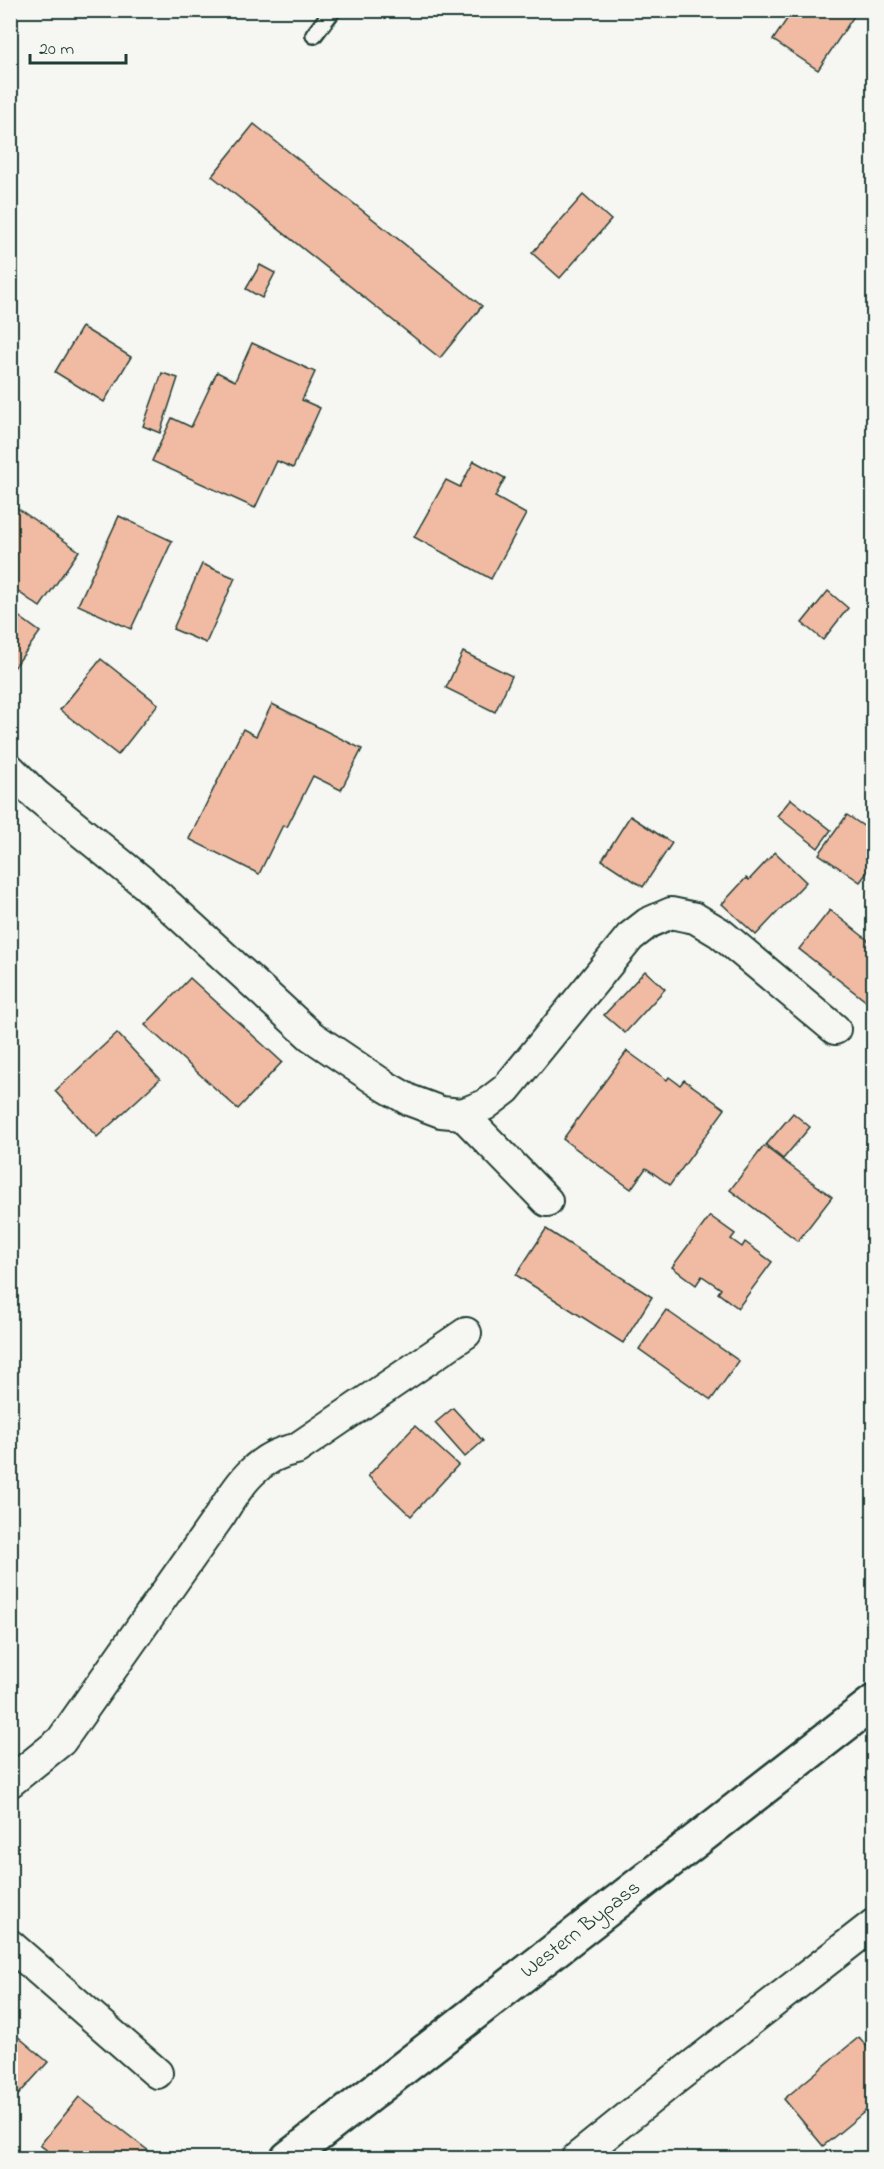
<svg xmlns="http://www.w3.org/2000/svg" width="884" height="2169" font-family="'Indie Flower',sans-serif">
<style>
.building{fill:#f0bba2;stroke:#1f3d34;stroke-width:1.5}
.lines{fill:none;stroke-linecap:round;stroke-linejoin:round}
.lane-casing{stroke:#1f3d34;stroke-width:20}
.street-casing{stroke:#1f3d34;stroke-width:34}
.primary-casing{stroke:#1f3d34;stroke-width:38}
.lane{stroke:#f6f6f2;stroke-width:15}
.street{stroke:#f6f6f2;stroke-width:30}
.primary{stroke:#f6f6f2;stroke-width:33}
.labels{text-anchor:middle;dominant-baseline:central;stroke-width:4.5;stroke-linejoin:round;paint-order:stroke}
.street-label{font-size:21px;fill:#1f3d34;stroke:#f6f6f2}
</style>
<rect width="100%" height="100%" fill="#f6f6f2"/>
<filter id="ink" filterUnits="userSpaceOnUse"><feTurbulence type="fractalNoise" baseFrequency=".0167" numOctaves="2"/><feDisplacementMap in="SourceGraphic" scale="12" xChannelSelector="R" yChannelSelector="G"/><feConvolveMatrix kernelMatrix="1 2 1 2 8 2 1 2 1" color-interpolation-filters="sRGB"/></filter>
<g filter="url(#ink)">
<g class="building">
<polygon points="793,10 858,10 818,70 773,40"/>
<polygon points="254,124 482,306 440,358 212,176"/>
<polygon points="583,195 611,220 560,278 532,253"/>
<polygon points="260,265 275,273 262,298 246,289"/>
<polygon points="82,327 131,357 104,402 55,372"/>
<polygon points="252,343 315,372 302,400 320,408 293,468 277,461 255,508 152,461 172,418 191,427 217,372 235,381"/>
<polygon points="162,373 178,378 160,433 143,426"/>
<polygon points="474,461 505,478 495,497 526,514 491,579 414,537 446,480 460,487"/>
<polygon points="10,503 79,551 40,607 10,586"/>
<polygon points="119,516 172,541 131,629 78,605"/>
<polygon points="202,564 235,578 206,643 173,629"/>
<polygon points="828,591 848,608 823,640 802,623"/>
<polygon points="10,610 40,632 11,672 10,671"/>
<polygon points="463,652 512,676 495,712 446,688"/>
<polygon points="101,659 158,704 118,755 60,710"/>
<polygon points="272,704 362,749 341,790 313,776 287,827 283,825 259,874 189,839 243,729 256,736"/>
<polygon points="791,799 831,830 818,848 777,816"/>
<polygon points="847,815 874,833 874,863 860,882 819,854"/>
<polygon points="630,816 672,843 643,887 602,860"/>
<polygon points="775,852 806,882 756,935 722,904 746,878 749,880"/>
<polygon points="830,910 874,945 874,1002 871,1005 799,949"/>
<polygon points="645,971 665,989 625,1033 604,1015"/>
<polygon points="190,978 282,1062 238,1109 145,1025"/>
<polygon points="117,1033 160,1079 97,1137 55,1091"/>
<polygon points="627,1051 667,1080 669,1077 680,1085 684,1080 725,1109 670,1185 646,1168 631,1189 563,1139"/>
<polygon points="793,1113 810,1127 783,1159 766,1145"/>
<polygon points="764,1146 832,1197 798,1241 730,1190"/>
<polygon points="710,1216 735,1234 731,1239 742,1247 745,1242 772,1262 738,1308 718,1293 721,1289 702,1276 696,1285 672,1267"/>
<polygon points="546,1229 652,1297 623,1343 516,1275"/>
<polygon points="666,1310 739,1361 711,1400 639,1349"/>
<polygon points="453,1408 483,1441 465,1457 435,1423"/>
<polygon points="415,1426 458,1465 411,1516 368,1476"/>
<polygon points="10,2030 48,2062 10,2104"/>
<polygon points="859,2037 874,2055 874,2104 823,2146 784,2099"/>
<polygon points="79,2097 154,2155 151,2158 57,2158 40,2145"/>
</g>
<g class="lines">
<g class="lane-casing">
<polyline id="lane" points="314,35 333,10"/>
</g>
<g class="street-casing">
<g id="street">
<polyline points="10,769 36,795 144,883 311,1036 385,1086 409,1100 441,1112 462,1114 485,1105 506,1089 630,937 648,923 671,913 695,918 720,933 835,1029"/>
<polyline points="462,1114 547,1201"/>
<path d="M 10,1782 L 61,1741 L 221,1514 C 239,1484 259,1455 296,1449 L 466,1333"/>
<polyline points="10,1945 157,2073"/>
<polyline points="577,2158 670,2083 874,1924"/>
</g>
</g>
<g class="primary-casing">
<polyline id="primary" points="288,2158 874,1702"/>
</g>
<use href="#lane" class="lane"/>
<use href="#street" class="street"/>
<use href="#primary" class="primary"/>
</g>
</g>
<g class="labels">
<g class="street-label">
<text transform="translate(581 1930) rotate(-38)">Western Bypass</text>
</g>
</g>
<rect width="884" height="2169" fill="none" stroke="#f6f6f2" stroke-width="36"/>
<rect x="18" y="18" width="848" height="2133" fill="none" stroke="#1f3d34" stroke-width="2" filter="url(#ink)"/>
<path d="M30 54v9h96v-9" fill="none" stroke="#1f3d34" stroke-width="3"/>
<text x="39" y="54" font-size="18" fill="#1f3d34" stroke="#f6f6f2" stroke-width="4.5" paint-order="stroke">20 m</text>
</svg>
